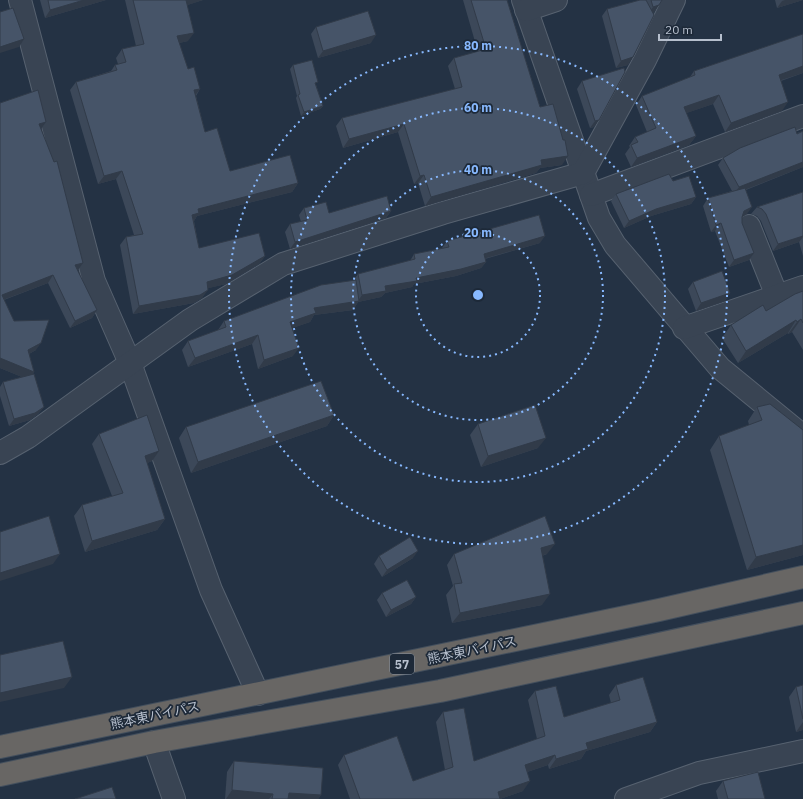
<svg xmlns="http://www.w3.org/2000/svg" width="803" height="799" font-family="'IBM Plex Sans','Noto Sans JP',sans-serif">
<style>
.lines{fill:none;stroke-linecap:round;stroke-linejoin:round}
.minor-casing{stroke:#576270;stroke-width:24}
.trunk-casing{stroke:#434f5d;stroke-width:24}
.minor{stroke:#394453;stroke-width:22}
.trunk{stroke:#686664;stroke-width:22}
.wall{fill:#3c4859}
.shaded-wall{fill:#313b49}
.building{fill:#465468;stroke:#313b49}
.ring{fill:none;stroke:#88b9ff;stroke-width:2;stroke-dasharray:2 4}
.labels{text-anchor:middle;dominant-baseline:central;stroke-width:3.5;stroke-linejoin:round;paint-order:stroke}
.shield{fill:#1d2938;stroke:#8892a0;stroke-width:1}
.shield-label{font-size:12px;font-weight:bold;fill:#b6bfcd}
.street-label{font-size:13px;fill:#b6bfcd;stroke:#1d2938}
.centre{fill:#88b9ff;stroke:#1d2938;stroke-width:2}
.ring-label{font-size:12px;text-anchor:middle;font-weight:bold;fill:#88b9ff;stroke:#1d2938;stroke-width:3.5;stroke-linejoin:round;paint-order:stroke}
</style>
<rect width="100%" height="100%" fill="#243244"/>
<g class="lines">
<g class="minor-casing">
<g id="minor">
<polyline points="20,0 94,281 130,363 211,590 258,694"/>
<polyline points="523,0 599,218 615,245 720,368 803,436"/>
<polyline points="526,10 556,0"/>
<polyline points="591,195 803,116"/>
<polyline points="749,226 777,296"/>
<polyline points="684,328 803,287"/>
<polyline points="0,453 28,437 190,320 283,264 443,213 583,173 645,60 674,0"/>
<polyline points="154,742 174,799"/>
<polyline points="626,799 699,773 803,751"/>
</g>
</g>
<g class="trunk-casing">
<g id="trunk">
<polyline points="0,747 659,610 803,577"/>
<polyline points="0,775 154,742 440,691 803,613"/>
</g>
</g>
<use href="#minor" class="minor"/>
<use href="#trunk" class="trunk"/>
</g>
<g class="wall">
<polygon points="40,0 106,0 45,18"/>
<polygon points="125,0 203,0 187,5 188,41 179,43 188,69 200,89 196,96 205,132 230,171 298,183 292,192 197,216 194,221 199,248 265,256 259,264 226,284 208,288 202,298 194,303 133,314 120,245 126,237 134,235 116,179 98,184 70,90 76,82 111,71 115,65 118,64 116,58 122,49 136,46"/>
<polygon points="463,0 507,0 540,107 562,165 540,168 536,173 425,206 418,183 414,184 398,132 343,148 336,126 342,118 455,89 448,66 454,58 478,52"/>
<polygon points="640,0 662,0 654,12 653,13 628,65 616,68 602,16 607,9"/>
<polygon points="775,0 803,0 777,8"/>
<polygon points="316,27 371,43 318,58 311,34"/>
<polygon points="803,34 803,73 781,81 782,111 725,132 713,104 686,113 696,136 689,145 631,167 625,154 630,147 629,146 635,137 647,132 636,105 642,96 690,77 694,71"/>
<polygon points="293,65 316,85 323,106 320,109 301,116 296,98 297,96 290,69"/>
<polygon points="624,68 594,127 590,128 577,89 582,81"/>
<polygon points="0,103 46,122 41,129 78,270 77,271 97,310 92,318 70,328 48,283 4,300 14,321 36,350 29,354 34,372 33,374 44,407 38,414 30,420 9,426 0,396 0,387 3,382 22,377 0,368"/>
<polygon points="803,131 803,167 746,190 747,214 742,217 742,223 754,253 749,260 729,267 715,231 711,232 703,206 708,198 732,191 718,165 723,158"/>
<polygon points="673,181 696,197 691,204 651,216 624,228 611,201 616,194"/>
<polygon points="803,192 803,256 799,242 773,251 761,221 757,216 751,214 757,207"/>
<polygon points="304,208 329,213 391,211 386,218 290,249 285,232 290,224 301,222 299,215"/>
<polygon points="447,241 540,243 485,259 486,262 481,268 456,276 414,284 412,287 385,293 381,297 358,302 353,310 314,315 310,322 292,328 293,356 258,369 252,344 188,367 182,350 188,341 218,330 224,321 353,281 358,274 410,261 414,254 442,249 442,248"/>
<polygon points="693,282 730,293 725,301 696,311 688,289"/>
<polygon points="803,291 803,350 792,332 788,334 788,333 738,363 722,338 731,325 766,311"/>
<polygon points="757,407 803,430 803,555 747,570 710,450 719,436 749,425 748,421"/>
<polygon points="334,415 327,426 191,473 179,438 186,427"/>
<polygon points="478,424 538,448 481,467 470,435"/>
<polygon points="99,434 152,461 147,463 165,519 157,530 85,552 74,516 82,505 112,496 92,444"/>
<polygon points="454,554 547,554 542,556 542,605 452,623 446,595 453,586 447,565"/>
<polygon points="379,556 413,558 382,577 374,564"/>
<polygon points="382,593 416,597 411,604 386,617 377,600"/>
<polygon points="616,685 657,722 650,732 586,751 581,759 549,769 548,765 527,772 523,791 500,799 350,799 338,765 344,755 413,781 445,770 436,722 443,712 474,761 537,739 528,700 535,691 564,717 611,703 609,695"/>
<polygon points="803,685 803,730 796,732 789,697 796,687"/>
<polygon points="234,761 321,795 318,799 225,799 227,772"/>
<polygon points="723,781 765,799 718,799 716,791"/>
</g>
<g class="shaded-wall">
<polygon points="84,0 106,0 45,18 50,10"/>
<polygon points="185,0 203,0 179,8"/>
<polygon points="785,0 803,0 777,8 782,1"/>
<polygon points="659,5 654,12 648,14 653,7"/>
<polygon points="194,33 188,41 171,45 177,36"/>
<polygon points="376,35 371,43 318,58 323,51"/>
<polygon points="24,39 19,47 0,53 0,47"/>
<polygon points="633,57 628,65 616,68 621,61"/>
<polygon points="803,66 803,73 772,83 779,75"/>
<polygon points="200,89 194,97 194,90"/>
<polygon points="719,95 713,104 678,116 684,107"/>
<polygon points="788,102 782,111 725,132 731,123"/>
<polygon points="323,106 320,109 301,116 304,112"/>
<polygon points="599,120 594,127 590,128 595,121"/>
<polygon points="46,122 41,129 39,124"/>
<polygon points="404,124 398,132 343,148 349,139"/>
<polygon points="696,136 689,145 631,167 637,158"/>
<polygon points="568,156 562,165 540,168 536,173 425,206 431,197 541,160"/>
<polygon points="803,162 803,167 734,194 739,187"/>
<polygon points="122,171 116,179 98,184 104,176"/>
<polygon points="424,175 418,183 414,184 420,176"/>
<polygon points="298,183 292,192 197,216 194,221 192,215 198,209"/>
<polygon points="696,197 691,204 651,216 624,228 629,221 656,209"/>
<polygon points="752,207 747,214 739,219 744,211"/>
<polygon points="391,211 386,218 290,249 295,242"/>
<polygon points="721,223 715,231 711,232 716,225"/>
<polygon points="545,236 540,243 479,260 484,254"/>
<polygon points="803,236 803,237 799,242 773,251 778,244"/>
<polygon points="754,253 749,260 729,267 734,260"/>
<polygon points="265,256 259,264 226,284 201,290 207,282"/>
<polygon points="486,262 481,268 456,276 414,284 412,287 385,293 381,297 358,302 353,310 314,315 310,322 284,331 290,322 314,308 358,301 362,295 385,286 416,278"/>
<polygon points="83,263 78,270 70,273 75,265"/>
<polygon points="53,275 48,283 0,301 2,295"/>
<polygon points="208,290 202,298 194,303 133,314 139,306"/>
<polygon points="730,293 725,301 696,311 701,303"/>
<polygon points="97,310 92,318 70,328 75,321"/>
<polygon points="801,319 792,332 788,334 797,322"/>
<polygon points="796,320 788,333 738,363 746,351"/>
<polygon points="258,335 252,344 188,367 195,358"/>
<polygon points="41,343 36,350 23,357 28,350"/>
<polygon points="299,348 293,356 258,369 264,360"/>
<polygon points="0,358 34,372 29,380 0,368"/>
<polygon points="44,407 38,414 30,420 9,426 14,419"/>
<polygon points="334,415 327,426 191,473 198,462"/>
<polygon points="546,438 538,448 481,467 488,456"/>
<polygon points="159,451 152,461 138,467 145,456"/>
<polygon points="165,519 157,530 85,552 92,541"/>
<polygon points="555,544 547,554 533,558 541,548"/>
<polygon points="803,545 803,555 747,570 756,557"/>
<polygon points="418,551 413,558 382,577 387,570"/>
<polygon points="60,554 53,564 0,581 0,573"/>
<polygon points="550,594 542,605 452,623 460,613"/>
<polygon points="416,597 411,604 386,617 391,610"/>
<polygon points="72,677 64,688 0,702 0,693"/>
<polygon points="657,722 650,732 586,751 581,759 549,769 556,759 586,743"/>
<polygon points="803,722 803,730 796,732"/>
<polygon points="555,755 548,765 518,775 525,765"/>
<polygon points="530,781 523,791 500,799 498,792"/>
<polygon points="232,790 273,794 269,799 226,799"/>
<polygon points="289,793 321,795 318,799 284,799"/>
</g>
<g class="building">
<polygon points="48,0 84,0 50,10"/>
<polygon points="133,0 186,0 194,33 177,36 188,69 194,67 200,89 194,90 205,132 217,128 230,171 290,155 298,183 198,209 199,213 192,215 199,248 259,233 265,256 232,275 207,282 208,290 200,295 139,306 126,237 143,234 122,171 104,176 76,82 117,70 115,65 126,62 122,49 144,44"/>
<polygon points="471,0 507,0 540,107 553,104 563,140 565,140 568,156 541,160 542,165 431,197 424,175 420,176 404,124 349,139 342,118 462,87 454,58 486,49"/>
<polygon points="640,0 646,0 654,15 633,57 621,61 607,9"/>
<polygon points="651,0 662,0 659,5 653,7"/>
<polygon points="13,8 24,39 0,47 0,12"/>
<polygon points="368,11 376,35 323,51 316,27"/>
<polygon points="803,34 803,66 779,75 788,102 731,123 719,95 684,107 696,136 637,158 631,145 638,142 635,137 656,128 642,96 695,75 694,71"/>
<polygon points="312,60 318,82 315,83 323,106 304,112 298,95 300,94 293,65"/>
<polygon points="624,68 625,72 599,120 595,121 582,81"/>
<polygon points="38,90 46,122 39,124 54,162 57,161 83,263 75,265 97,310 75,321 53,275 2,295 14,321 49,320 41,343 28,350 34,372 0,358 0,103"/>
<polygon points="795,127 797,134 803,131 803,162 739,187 723,158 740,148"/>
<polygon points="669,174 673,181 689,176 696,197 656,209 629,221 616,194"/>
<polygon points="745,188 752,207 744,211 742,217 742,223 754,253 734,260 721,223 716,225 708,198"/>
<polygon points="803,192 803,236 778,244 766,214 762,209 757,207"/>
<polygon points="387,196 391,211 295,242 290,224 307,220 304,208 326,202 329,213"/>
<polygon points="539,215 545,236 484,254 486,262 461,269 416,278 417,281 385,286 386,291 362,295 358,274 415,259 414,254 449,247 447,241"/>
<polygon points="722,271 730,293 701,303 693,282"/>
<polygon points="356,280 359,301 314,308 316,313 290,322 299,348 264,360 258,335 195,358 188,341 226,327 224,321 321,285"/>
<polygon points="803,291 803,323 801,319 797,322 796,320 746,351 731,325 763,305 766,311 795,294"/>
<polygon points="34,374 44,407 35,413 14,419 3,382"/>
<polygon points="321,381 334,415 198,462 186,427"/>
<polygon points="770,404 803,430 803,545 756,557 719,436 762,420 757,407"/>
<polygon points="535,405 546,438 488,456 478,424"/>
<polygon points="147,415 159,451 145,456 165,519 92,541 82,505 123,493 99,434"/>
<polygon points="49,516 60,554 0,573 0,532"/>
<polygon points="545,516 555,544 541,548 550,594 460,613 454,584 462,583 454,554"/>
<polygon points="410,537 418,551 387,570 379,556"/>
<polygon points="407,580 416,597 391,610 382,593"/>
<polygon points="63,641 72,677 0,693 0,655"/>
<polygon points="643,677 657,722 586,743 588,749 556,759 555,755 525,765 530,781 498,792 500,799 360,799 344,755 397,736 413,781 453,767 443,712 464,708 474,761 545,736 535,691 556,686 564,717 620,700 616,685"/>
<polygon points="803,685 803,719 796,687"/>
<polygon points="234,761 323,768 321,795 289,793 288,799 272,799 273,794 232,790"/>
<polygon points="758,772 765,799 728,799 723,781"/>
<polygon points="112,787 116,799 75,799"/>
</g>
<g class="ring">
<circle cx="478" cy="295" r="62"/>
<circle cx="478" cy="295" r="125"/>
<circle cx="478" cy="295" r="187"/>
<circle cx="478" cy="295" r="249"/>
</g>
<g class="labels">
<rect class="shield" x="390" y="654" width="24" height="20" rx="3"/>
<g class="shield-label">
<text x="402" y="664">57</text>
</g>
<g class="street-label">
<text transform="translate(472 650) rotate(-12)">熊本東バイパス</text>
<text transform="translate(155 715) rotate(-12)">熊本東バイパス</text>
</g>
</g>
<circle cx="478" cy="295" r="6" class="centre"/>
<g class="ring-label">
<text x="478" y="50">80 m</text>
<text x="478" y="112">60 m</text>
<text x="478" y="174">40 m</text>
<text x="478" y="237">20 m</text>
</g>
<path d="M659 34v6h62v-6" fill="none" stroke="#b6bfcd" stroke-width="2"/>
<text x="665" y="34" font-size="12" fill="#b6bfcd" stroke="#1d2938" stroke-width="3" paint-order="stroke">20 m</text>
</svg>
